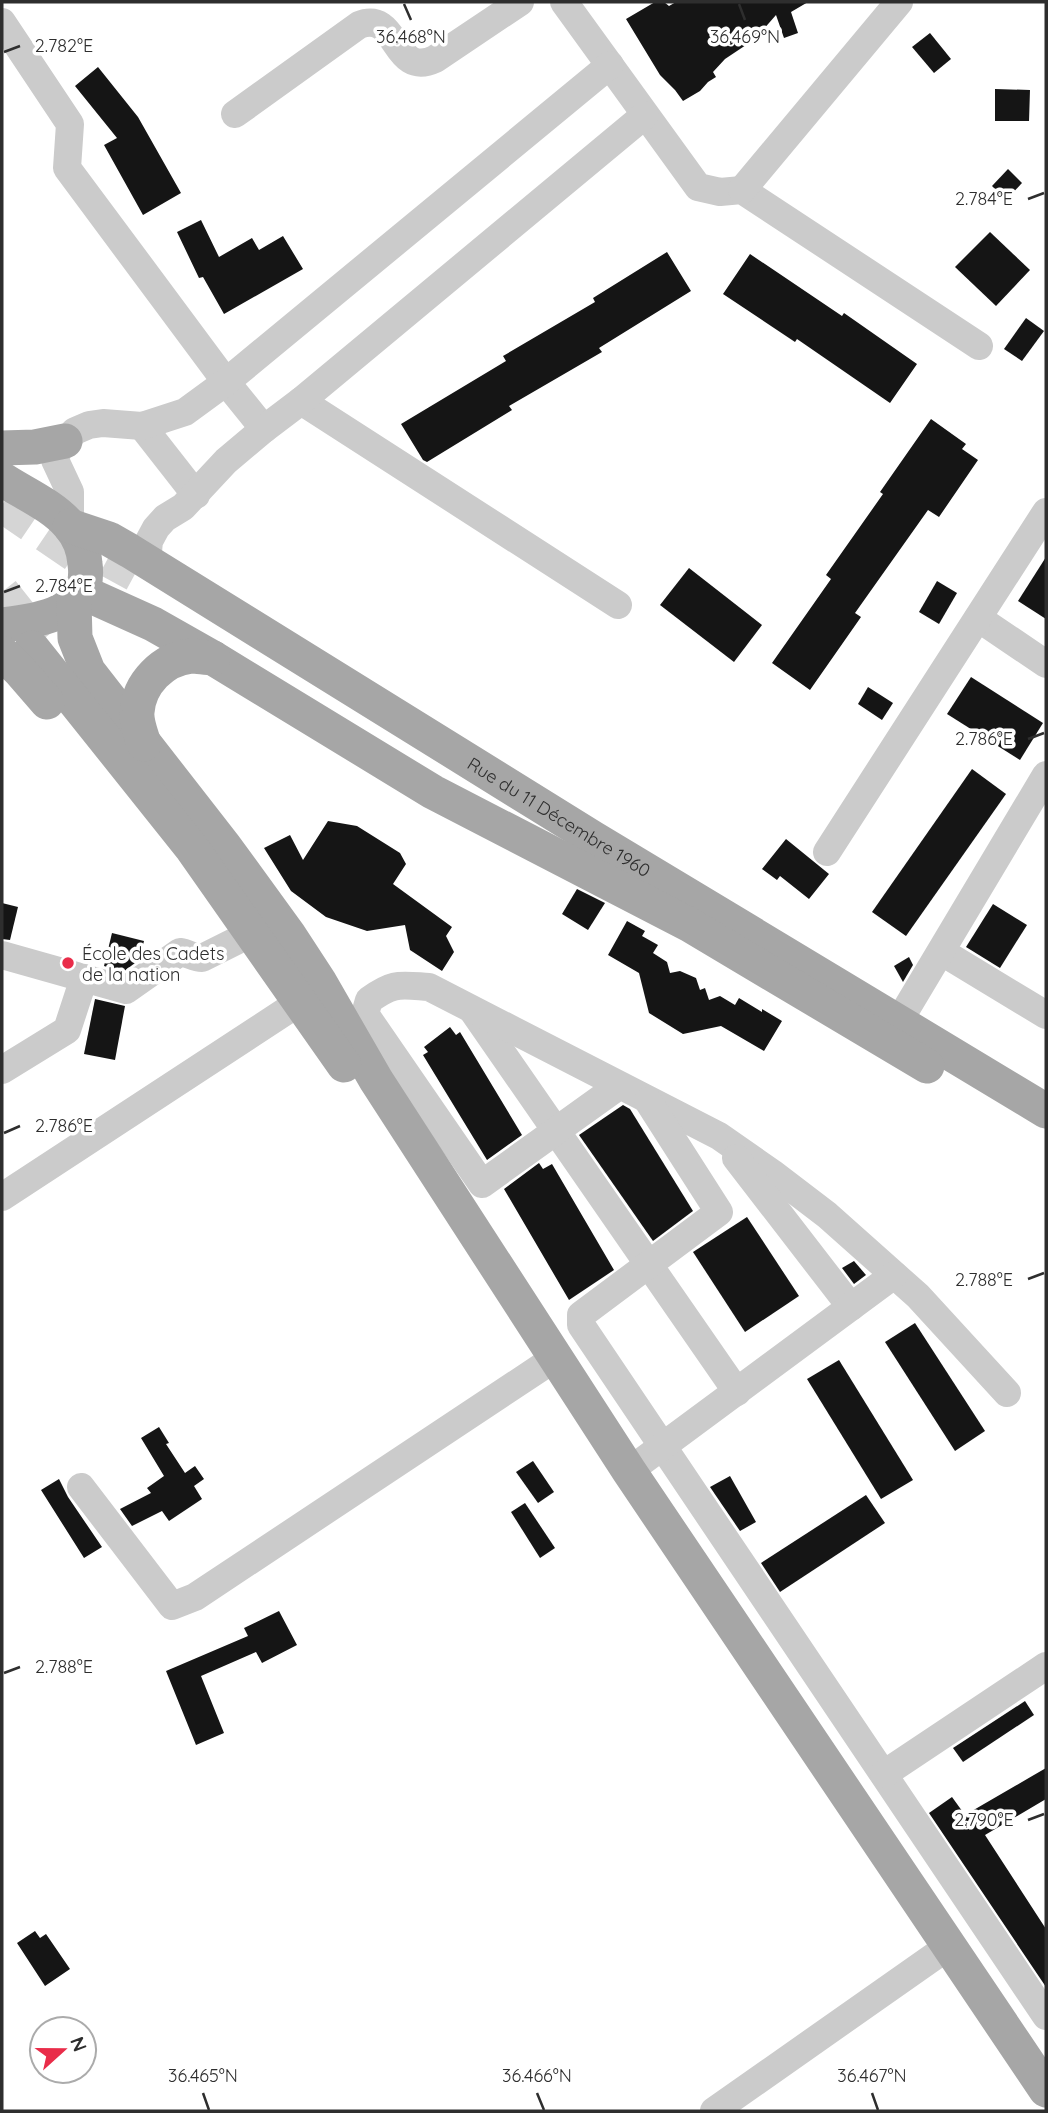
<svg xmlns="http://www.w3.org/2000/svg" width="1048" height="2113" font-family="Quicksand,sans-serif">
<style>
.building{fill:#151515}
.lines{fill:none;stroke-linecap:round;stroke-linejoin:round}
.major-tunnel{stroke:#d5d5d5;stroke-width:35;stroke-dasharray:35 18;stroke-linecap:butt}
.minor{stroke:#cbcbcb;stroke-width:28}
.major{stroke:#a6a6a6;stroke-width:35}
.ticks{fill:none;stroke:#2e2e2e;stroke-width:2.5}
.poi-dot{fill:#e92c49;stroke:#fff;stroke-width:2.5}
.labels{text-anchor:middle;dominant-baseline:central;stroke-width:7;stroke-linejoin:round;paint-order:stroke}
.street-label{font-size:18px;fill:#2e2e2e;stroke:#fff}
.poi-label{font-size:18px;fill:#2e2e2e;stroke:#fff;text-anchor:start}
.ticks-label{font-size:18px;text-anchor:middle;fill:#2e2e2e;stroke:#fff;stroke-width:7;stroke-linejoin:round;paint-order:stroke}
</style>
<rect width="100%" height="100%" fill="#fff"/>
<g class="building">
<polygon points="655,2 664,2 669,6 676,2 808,2 791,12 798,33 784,38 776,15 755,39 725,59 713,72 716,77 708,82 700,91 683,101 675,90 660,75 626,19"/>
<polygon points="930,33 951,59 934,73 912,47"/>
<polygon points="98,67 138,117 181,193 143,215 104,145 117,138 75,86"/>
<polygon points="995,89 1030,90 1029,121 995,121"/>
<polygon points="1008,169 1022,183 1006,200 992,186"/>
<polygon points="201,220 219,257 252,238 259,250 283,236 303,269 224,314 203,277 199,278 177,232"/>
<polygon points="990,232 1030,270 996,306 955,267"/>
<polygon points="667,252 691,291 599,348 602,352 509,406 512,410 427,462 423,460 401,424 506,361 503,356 595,302 593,298"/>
<polygon points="750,254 842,316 844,313 917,364 890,403 797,339 795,342 723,294"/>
<polygon points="1026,318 1044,331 1022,361 1004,349"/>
<polygon points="931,419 966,444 962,449 978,460 939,517 928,510 855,613 861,617 810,690 772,663 831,579 826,575 883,494 880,492"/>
<polygon points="1046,557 1046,619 1018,601"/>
<polygon points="689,568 762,625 734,662 660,605"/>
<polygon points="937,581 957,593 939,624 919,612"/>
<polygon points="971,677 1043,723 1020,760 947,714"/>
<polygon points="868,687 893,703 882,720 858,704"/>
<polygon points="972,769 1006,794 906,936 872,912"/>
<polygon points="328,821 357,826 400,853 406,864 393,884 452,927 446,936 454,952 442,971 410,950 405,925 367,931 326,917 291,891 264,848 290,835 303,860"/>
<polygon points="786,839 829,874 809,899 780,876 777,880 762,869"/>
<polygon points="577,889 605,903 588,930 562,914"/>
<polygon points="2,903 18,907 10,940 2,939"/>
<polygon points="993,904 1027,925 1000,968 966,947"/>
<polygon points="627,921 645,931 642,936 658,945 653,953 667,962 670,973 680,971 696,978 700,990 705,988 709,1000 720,996 735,1005 739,998 762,1012 762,1009 782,1021 764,1051 721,1026 683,1034 649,1013 639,973 608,955"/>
<polygon points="112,933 144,941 139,960 123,972 104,966"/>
<polygon points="909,957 913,965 903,982 894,966"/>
<polygon points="95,999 125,1006 115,1060 84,1054"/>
<polygon points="450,1027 456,1035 460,1032 522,1135 487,1160 423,1055 428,1052 424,1047"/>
<polygon points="623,1105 630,1109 693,1211 653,1241 579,1135"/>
<polygon points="539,1163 543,1169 552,1164 614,1270 569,1300 504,1189"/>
<polygon points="747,1217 799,1296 745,1332 693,1252"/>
<polygon points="854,1261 866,1275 854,1284 842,1268"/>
<polygon points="915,1323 985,1431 955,1451 885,1342"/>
<polygon points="839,1360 913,1480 881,1499 807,1379"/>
<polygon points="159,1427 169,1443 166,1444 185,1473 195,1466 204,1479 194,1486 202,1499 169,1521 162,1511 132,1526 120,1509 151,1493 147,1488 164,1476 141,1438"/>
<polygon points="533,1461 554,1492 538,1503 516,1472"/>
<polygon points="730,1476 756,1522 740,1531 710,1487"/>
<polygon points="59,1479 68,1497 102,1547 84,1558 41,1490"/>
<polygon points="866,1495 885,1523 780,1592 761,1563"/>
<polygon points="525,1503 555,1548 540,1558 511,1512"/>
<polygon points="279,1611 297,1645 262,1663 256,1652 201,1676 224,1733 196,1745 166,1671 248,1636 244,1628"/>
<polygon points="1025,1701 1034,1715 963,1762 953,1748"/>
<polygon points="1046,1768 1046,1799 985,1835 1046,1929 1046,1987 929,1813 952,1797 965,1815"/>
<polygon points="35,1931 40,1938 46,1934 70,1969 45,1986 17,1943"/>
</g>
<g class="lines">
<g class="major-tunnel">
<polyline points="2,505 77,556"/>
<polyline points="62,532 89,549 135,574"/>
<polyline points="2,592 41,641"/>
</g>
<g class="minor">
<polyline points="564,2 698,187 720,192 742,190 979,346"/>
<polyline points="2,22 70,124 67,168 226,382 264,429"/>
<path d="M 235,114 L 359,25 C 399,9 392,79 435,59 L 520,2"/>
<polyline points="742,190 899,2"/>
<polyline points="301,401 618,605"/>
<polyline points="142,426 196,495"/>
<polyline points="70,526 70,492 55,460 58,450 65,441 75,431 89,425 103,423 142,426 185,412 226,382 610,65"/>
<polyline points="147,562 149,541 156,528 165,518 183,507 226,461 264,429 301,401 645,115"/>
<polyline points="978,618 1046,664"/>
<polyline points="827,852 1046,512"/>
<polyline points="942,952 1046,1015"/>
<path d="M 2,955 L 126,990 L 180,952 C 188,953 194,958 202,958 L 236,941"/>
<polyline points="473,1011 737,1392"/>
<polyline points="899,1021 1046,775"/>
<polyline points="2,1070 67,1030 84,978"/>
<path d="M 620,1085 L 482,1184 L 365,1014 L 369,1000 C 394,982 399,985 429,987 L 719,1136 L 772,1173 L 827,1215 L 918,1296 L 1007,1393"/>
<polyline points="648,1101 719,1212 581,1315 581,1325 1046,2016"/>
<polyline points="736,1158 851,1307"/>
<polyline points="2,1197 286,1011"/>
<polyline points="629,1471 894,1275"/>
<polyline points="81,1487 172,1606 195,1597 543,1366"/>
<polyline points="884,1774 1046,1666"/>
<polyline points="714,2111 939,1953"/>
</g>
<g class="major">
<polyline points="2,448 35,447 65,441"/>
<path d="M 2,479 C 23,493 52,505 69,525 C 78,535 84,550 85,564 C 92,613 39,621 2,625"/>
<path id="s1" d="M 70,526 L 109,539 L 130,551 L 593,838 L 1046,1111"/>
<polyline points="82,592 153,624 213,658 433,792 690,925 927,1066"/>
<polyline points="74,602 75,638 88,671 225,847 289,935 319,981 376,1080 629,1471 1046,2090"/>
<polyline points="32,648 191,847 344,1065"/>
<polyline points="2,653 21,672 47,702"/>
<path d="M 144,744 C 141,734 136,722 137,712 C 139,683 163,659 191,656 C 198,656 206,658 213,658"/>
</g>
</g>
<path class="ticks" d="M 404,4 L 411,20M 739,4 L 745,20M 4,52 L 20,46M 1028,199 L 1044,193M 4,592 L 20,586M 1028,739 L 1044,733M 4,1133 L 20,1126M 1028,1279 L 1044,1273M 4,1673 L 20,1667M 1028,1820 L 1044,1814M 203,2093 L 209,2110M 537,2093 L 544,2110M 872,2093 L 878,2110"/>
<circle class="poi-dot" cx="68" cy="963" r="7"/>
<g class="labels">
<g class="street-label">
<text stroke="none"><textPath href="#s1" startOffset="570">Rue du 11 Décembre 1960</textPath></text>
</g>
<g class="poi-label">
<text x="82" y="953">École des Cadets<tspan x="82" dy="21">de la nation</tspan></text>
</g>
</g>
<g class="ticks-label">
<text x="411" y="43">36.468°N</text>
<text x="745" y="43">36.469°N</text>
<text x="64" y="52">2.782°E</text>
<text x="984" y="205">2.784°E</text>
<text x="64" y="592">2.784°E</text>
<text x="984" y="745">2.786°E</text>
<text x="64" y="1132">2.786°E</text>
<text x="984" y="1286">2.788°E</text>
<text x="64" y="1673">2.788°E</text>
<text x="984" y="1826">2.790°E</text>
<text x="203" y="2082">36.465°N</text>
<text x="537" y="2082">36.466°N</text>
<text x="872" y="2082">36.467°N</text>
</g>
<rect width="1048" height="2113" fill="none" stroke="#2e2e2e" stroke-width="7"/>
<g transform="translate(63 2050) rotate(69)"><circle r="33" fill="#ffffff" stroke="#ababab" stroke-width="2"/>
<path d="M0-5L12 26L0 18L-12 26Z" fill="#e92c49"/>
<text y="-10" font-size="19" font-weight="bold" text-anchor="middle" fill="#2e2e2e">N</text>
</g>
</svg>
